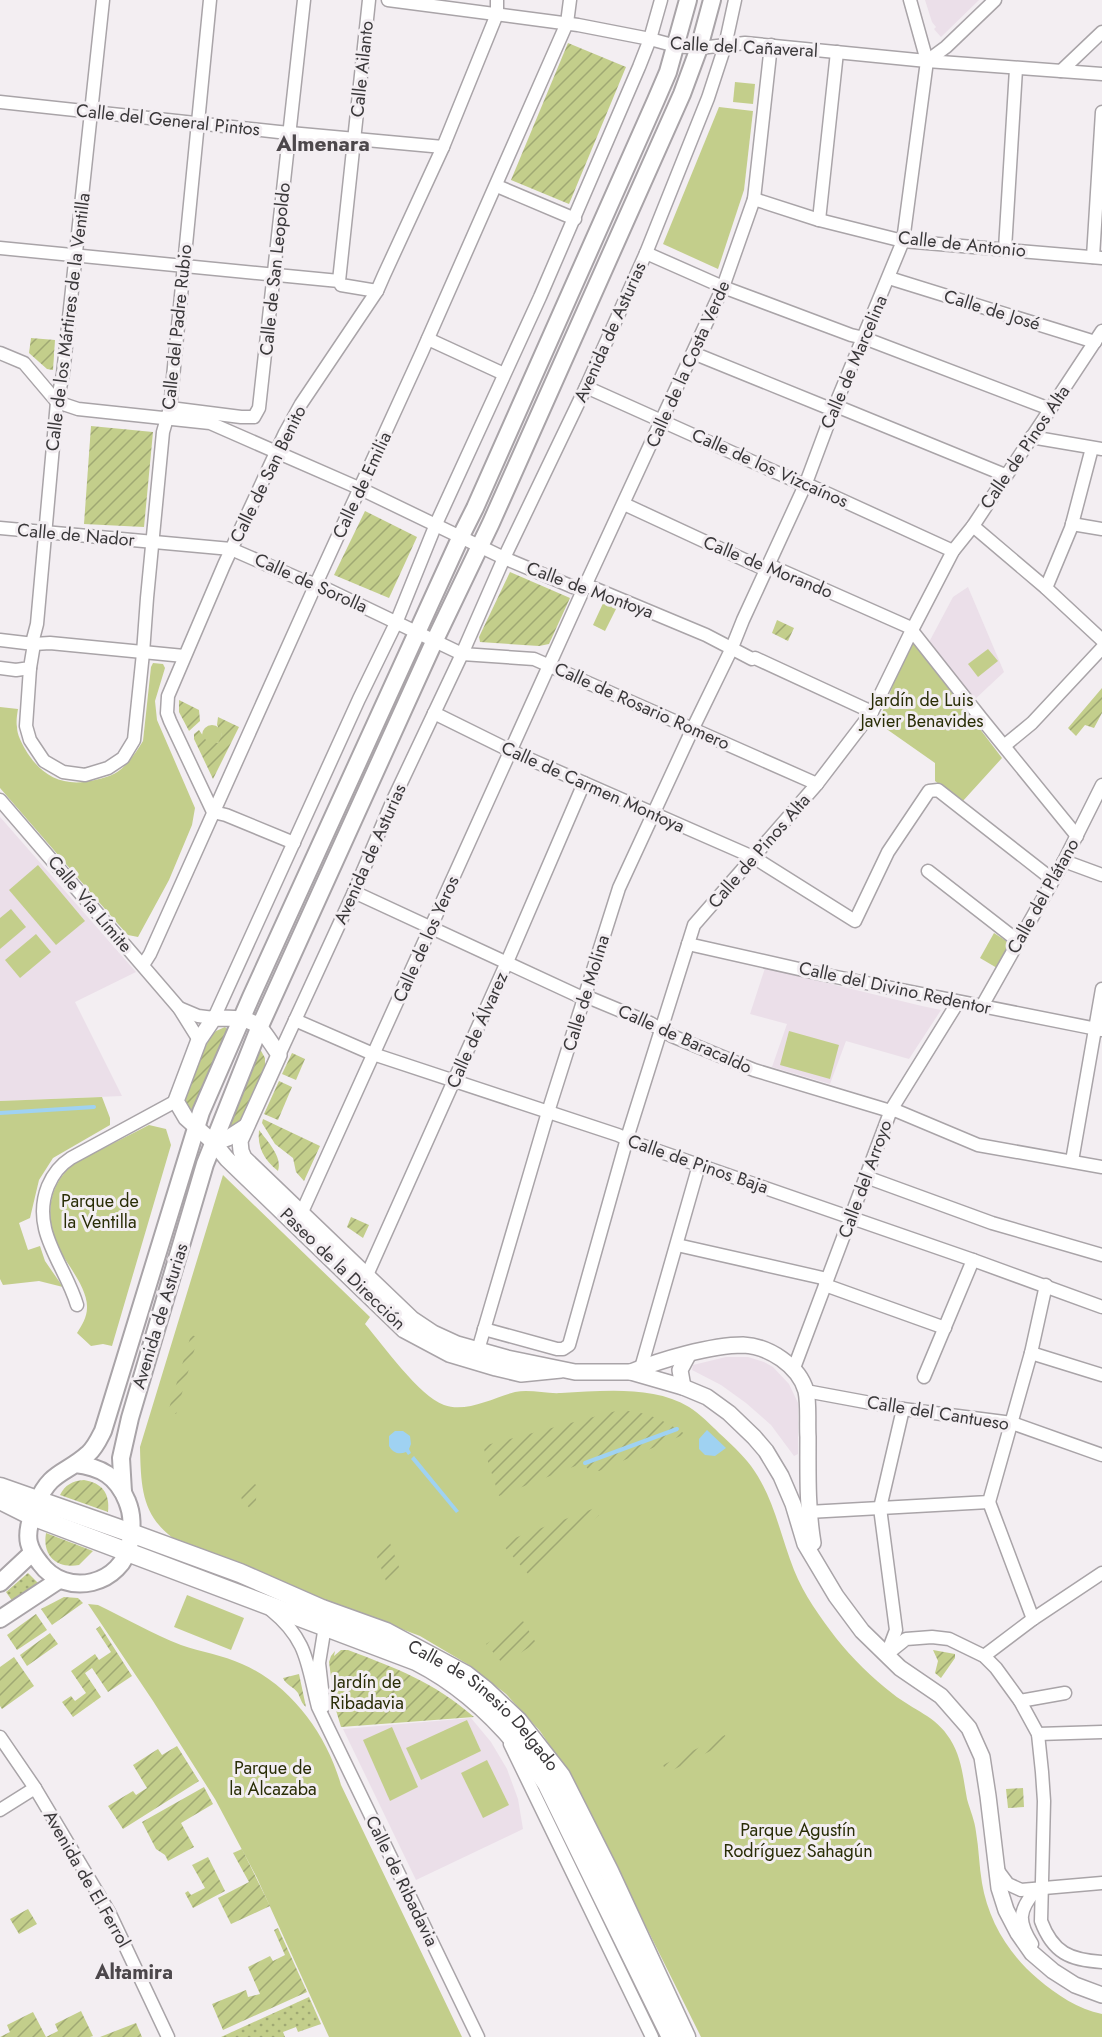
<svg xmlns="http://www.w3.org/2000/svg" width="1102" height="2037" font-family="Jost,sans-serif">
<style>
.built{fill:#ebdfe9}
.grass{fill:url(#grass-dots)}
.park{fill:#c3ce8b}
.garden{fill:url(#garden-furrows)}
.water{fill:#9fd2f2}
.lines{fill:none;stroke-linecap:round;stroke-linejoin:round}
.stream{stroke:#9fd2f2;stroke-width:4}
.minor-casing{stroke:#a9a4a8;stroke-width:15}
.tertiary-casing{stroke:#a9a4a8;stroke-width:18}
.secondary-casing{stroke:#a9a4a8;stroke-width:20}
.primary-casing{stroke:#a9a4a8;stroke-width:21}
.minor{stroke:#fff;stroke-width:12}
.tertiary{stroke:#fff;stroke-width:15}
.secondary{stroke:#fff;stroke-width:16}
.primary{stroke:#fff;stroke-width:18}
.labels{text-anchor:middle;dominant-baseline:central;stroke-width:6;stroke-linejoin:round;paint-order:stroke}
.street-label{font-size:18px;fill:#3a383a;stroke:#f3eef2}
.park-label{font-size:18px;fill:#292d06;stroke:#f3eef2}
.neighbourhood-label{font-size:20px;font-weight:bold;fill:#4c474b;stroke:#f3eef2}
.quarter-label{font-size:21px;font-weight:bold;fill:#4c474b;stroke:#f3eef2}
</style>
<defs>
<pattern id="grass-dots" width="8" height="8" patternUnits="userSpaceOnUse" patternTransform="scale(1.5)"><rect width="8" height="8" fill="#c3ce8b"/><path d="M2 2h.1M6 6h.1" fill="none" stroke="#9fa873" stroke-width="1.8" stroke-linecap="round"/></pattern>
<pattern id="garden-furrows" width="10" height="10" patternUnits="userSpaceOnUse" patternTransform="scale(1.5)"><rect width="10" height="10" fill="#c3ce8b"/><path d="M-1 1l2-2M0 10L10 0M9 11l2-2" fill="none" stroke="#9fa873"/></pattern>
</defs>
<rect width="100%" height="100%" fill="#f3eef2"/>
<g class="built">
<polygon points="925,0 979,0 941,37 934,29 936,27 932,22"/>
<polygon points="968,587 1004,672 973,701 927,646 953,597"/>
<polygon points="0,817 136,972 75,1002 122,1096 0,1101"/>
<polygon points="765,968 922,1006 941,1010 909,1059 846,1041 830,1084 772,1067 787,1024 750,1014"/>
<polygon points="726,1357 748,1357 764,1362 773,1367 789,1384 798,1403 798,1454 794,1456 771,1425 746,1403 721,1385 692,1370 693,1365"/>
<polygon points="471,1718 491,1742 507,1769 518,1799 523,1829 416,1880 343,1729"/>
</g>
<g class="grass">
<polygon points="28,1573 39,1584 13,1602 6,1592"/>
<polygon points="309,1997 321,2024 298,2032 296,2027 283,2032 285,2037 221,2037"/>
</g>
<g class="park">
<polygon points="735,82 755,84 753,104 733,102"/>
<polygon points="719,107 753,111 744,190 718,269 663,244"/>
<polygon points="605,599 618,605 605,631 593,625"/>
<polygon points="913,641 1002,758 962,802 935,781 935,763 878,723 910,642"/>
<polygon points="988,649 998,661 978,677 968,664"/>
<path d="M 153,663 L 163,664 L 165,668 L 155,701 L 157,720 L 195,808 L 192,825 L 169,880 L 138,937 L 128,935 L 118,924 L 0,788 L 0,707 L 18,709 C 17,715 16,722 17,727 C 17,735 22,743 25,749 C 41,776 63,788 95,780 C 103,778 113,776 120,770 C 129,763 137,751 143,741 L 151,667 Z"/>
<circle cx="212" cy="735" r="10"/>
<polygon points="38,865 85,921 56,945 9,890"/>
<polygon points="11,909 26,927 0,949 0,918"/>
<polygon points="994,933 1011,944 997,968 980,958"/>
<polygon points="36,934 51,952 20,978 5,960"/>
<polygon points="789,1031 839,1045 830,1079 780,1065"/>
<polygon points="102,1097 110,1118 110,1125 53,1158 39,1180 30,1218 19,1223 28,1250 40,1246 45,1261 63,1287 39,1281 3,1285 0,1279 0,1101"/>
<path d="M 149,1125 L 166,1129 L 171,1145 L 112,1346 L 103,1344 L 91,1346 L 77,1333 C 82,1325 87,1317 87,1308 C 88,1290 70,1268 62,1254 C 44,1223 45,1186 75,1163 C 82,1158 92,1154 100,1150 C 116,1142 133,1133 149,1125 Z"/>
<path d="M 223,1175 L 370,1317 L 365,1324 C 383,1345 419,1396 444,1405 C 466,1413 493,1398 515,1392 C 530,1389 546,1394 561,1393 C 601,1391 653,1385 689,1407 C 700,1414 710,1424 719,1433 C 730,1443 742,1454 751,1466 C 774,1497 780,1535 794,1570 C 804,1595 820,1617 836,1638 C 852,1658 872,1678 893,1694 C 913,1710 936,1716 950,1739 C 962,1758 963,1778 967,1799 C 970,1810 975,1821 976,1832 C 979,1849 979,1866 982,1883 C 988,1920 1009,1955 1038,1979 C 1057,1995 1078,2009 1102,2014 L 1102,2037 L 701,2037 L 573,1780 L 540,1731 L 506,1694 L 469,1665 L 420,1636 L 188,1548 C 143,1522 141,1495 140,1447 Z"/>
<polygon points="187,1595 244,1618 231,1650 174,1627"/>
<path d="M 88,1604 L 98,1605 C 125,1618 153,1634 181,1645 C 201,1652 223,1655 242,1664 C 291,1685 327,1735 341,1785 L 462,2037 L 329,2037 L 257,1878 L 215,1799 L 153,1701 Z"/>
<polygon points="467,1720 481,1751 421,1780 406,1748"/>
<polygon points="392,1727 418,1787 390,1801 363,1740"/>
<polygon points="487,1760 509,1805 483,1818 461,1773"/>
</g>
<g class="garden">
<polygon points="568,43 626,67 569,204 511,180"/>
<polygon points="31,338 55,340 53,370 47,369 29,353"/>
<polygon points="91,426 153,432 144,527 84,524"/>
<polygon points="365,511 417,537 389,598 334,575"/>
<polygon points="510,572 570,598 549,644 539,646 480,642 479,637"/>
<polygon points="777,620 794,628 788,641 772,633"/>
<polygon points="1102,688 1102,713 1094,728 1085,725 1076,736 1068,728"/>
<polygon points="179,700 199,710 200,721 189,731 179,712"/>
<polygon points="218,717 239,727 213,779 194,739 194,734 199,730 208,743 218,743 222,735 217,725"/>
<polygon points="225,1027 227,1029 225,1037 192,1113 186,1104 186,1091 210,1037 216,1031"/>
<polygon points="260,1049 265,1058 265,1068 241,1120 234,1128 224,1130"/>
<polygon points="292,1053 305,1059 296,1080 282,1074"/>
<polygon points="279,1081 292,1087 278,1120 264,1114"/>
<polygon points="263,1119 320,1146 304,1181 296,1172 293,1158 275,1144 262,1123"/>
<path d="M 259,1130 C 267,1141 283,1157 278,1171 C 264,1160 257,1147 259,1130 Z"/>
<polygon points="351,1217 369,1225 363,1238 347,1227"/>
<polygon points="191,1335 198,1337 176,1414 168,1412"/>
<path d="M 616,1411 C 642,1409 664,1420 685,1434 L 599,1471 L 588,1469 L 583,1463 L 499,1496 L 483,1446 Z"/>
<path d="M 84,1480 C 102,1483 110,1493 108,1512 L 60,1495 C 65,1485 72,1481 84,1480 Z"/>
<polygon points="253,1482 257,1486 255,1514 242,1500 240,1493"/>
<polygon points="595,1508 599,1515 529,1575 501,1543"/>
<path d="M 46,1533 L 93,1551 L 79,1565 C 57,1569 42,1556 46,1533 Z"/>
<polygon points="390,1543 402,1575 386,1581 374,1549"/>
<polygon points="64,1597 78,1598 83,1603 52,1625 41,1609"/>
<polygon points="36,1614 47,1630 17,1650 7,1635"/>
<polygon points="523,1621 536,1643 503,1664 486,1644"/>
<polygon points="100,1626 132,1676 108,1692 92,1668 85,1673 101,1697 73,1717 62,1702 71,1696 75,1701 86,1693 71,1671 95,1654 99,1660 111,1652 96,1629"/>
<polygon points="50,1633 58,1644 27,1666 20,1655"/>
<path d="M 341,1650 L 348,1650 C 398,1669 432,1681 474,1717 L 341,1727 L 335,1707 L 329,1662 L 331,1656 L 335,1651 L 334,1656 Z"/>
<polygon points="933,1650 955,1654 955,1658 941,1678 935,1673 938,1661"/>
<polygon points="14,1657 34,1686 2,1709 0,1706 0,1667"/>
<path d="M 299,1674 L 306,1707 C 301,1703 301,1699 298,1693 C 294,1687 286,1685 283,1678 Z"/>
<polygon points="725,1735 728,1742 667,1773 663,1765"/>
<polygon points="177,1746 199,1781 123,1829 108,1806 133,1791 136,1795 147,1788 133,1765 158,1749 162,1755"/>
<polygon points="204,1787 213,1804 181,1823 194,1847 168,1861 165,1855 156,1849 142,1822"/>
<polygon points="1023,1788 1024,1807 1008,1808 1006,1789"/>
<polygon points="242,1849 270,1906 231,1924 218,1898 249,1882 233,1853"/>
<polygon points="208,1857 225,1891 193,1908 185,1893 188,1891 191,1895 205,1888 192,1865"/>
<polygon points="28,1909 37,1924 19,1934 10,1919"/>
<polygon points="278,1928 307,1992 223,2030 212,2004 246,1990 248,1997 260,1994 248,1967 270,1956 273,1961 285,1955 274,1930"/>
<polygon points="81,2011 93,2036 90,2037 0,2037 10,2032 7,2025 33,2012 46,2037 58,2031 55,2024"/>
<polygon points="136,2023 142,2037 100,2037"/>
</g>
<g class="water">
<polygon points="707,1430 726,1448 715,1456 705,1455 699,1449 699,1439"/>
<path d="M 395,1431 L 403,1431 L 410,1436 L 411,1444 L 409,1449 L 411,1453 L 408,1455 L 406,1452 C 399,1455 393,1453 389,1446 L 389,1436 Z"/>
<polygon points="414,1456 459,1511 456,1513 411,1459"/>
</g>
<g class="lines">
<g class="stream">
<polyline points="0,1113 94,1107"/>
<polyline points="585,1463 677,1429"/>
</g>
<g class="minor-casing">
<g id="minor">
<polyline points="388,0 578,25 650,39 676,46 699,48 745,43 927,61 1102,74"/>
<polyline points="927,61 946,47 995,0"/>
<polyline points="1061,71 1102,32"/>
<polyline points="0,102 279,132 443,147"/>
<polyline points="497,186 575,219"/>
<polyline points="754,199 819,220 903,241 1102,258"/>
<polyline points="819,220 837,52"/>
<polyline points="0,248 339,281 341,285 377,291"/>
<polyline points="1005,249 1016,69"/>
<polyline points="646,253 723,287 851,335 864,338 1050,409"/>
<polyline points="1093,257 1102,112"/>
<polyline points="889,278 1095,342"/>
<polyline points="339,281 369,0"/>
<polyline points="428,339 504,374"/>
<polyline points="0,353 24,363 57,402 78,409 210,423 361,489 504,558 573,587 591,587 706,635 752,659 755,658 872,712"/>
<polyline points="693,353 826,407 841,408 1005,475"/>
<polyline points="586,387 800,483 813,487 953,551"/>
<polyline points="170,408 241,417 254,417 259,408 304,0"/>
<polyline points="1031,437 1102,449"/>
<polyline points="624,504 762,568 769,565 909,627 981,718 1077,836"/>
<polyline points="1072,524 1102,529"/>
<polyline points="973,526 1046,588 1102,640"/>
<polyline points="0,528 231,549 302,580 316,584 462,654 534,659 817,784"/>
<polyline points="1046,588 1071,528 1092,448"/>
<polyline points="0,640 34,644 30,668 16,670 0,668"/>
<polyline points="32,643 37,624 57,402 63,374 103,0"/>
<polyline points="34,644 50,643 184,656"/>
<polyline points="30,668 26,726 30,740 44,761 63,772 85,775 108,768 123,758 134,740 143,653 147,598 163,432 170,408 210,0"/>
<polyline points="434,713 511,751 753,857 855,921 888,852 929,791 938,790 1053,880"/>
<polyline points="1004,746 1032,723 1102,648"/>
<polyline points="0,800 179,1008 199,1040"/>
<polyline points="294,843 226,815 213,812 170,721 167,713 168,696 224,565 285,433 301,404 377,291 384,275 443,147 497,14 497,0"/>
<polyline points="1064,861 1102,875"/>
<polyline points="928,871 1018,941"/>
<polyline points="354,892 585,999 590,998 650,1023 672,1036 754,1070 887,1110 897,1111 978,1145 1102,1167"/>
<polyline points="688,944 821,974 1102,1030"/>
<polyline points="143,965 150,954 316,584 422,352 567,23 570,0"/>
<polyline points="982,1006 1064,861 1102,785"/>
<polyline points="179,1008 198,1016 214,1018 359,699 396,623 436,524 540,297 639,67 650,39 661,0"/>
<polyline points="295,1020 373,1054 618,1135 638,1144 973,1260 1102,1307"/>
<polyline points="279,1055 354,892 393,800 462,654 504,558 586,387 646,253 708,98 725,46 735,0"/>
<polyline points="1072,1161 1102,989"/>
<polyline points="866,1177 992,1223 1102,1255"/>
<polyline points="302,1212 585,586 723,287 754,199 771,45"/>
<polyline points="677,1245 827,1279"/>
<polyline points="367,1275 507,962 584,783"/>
<polyline points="825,1285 945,1328"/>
<path d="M 77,1305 C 65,1264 30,1231 48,1186 C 53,1174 60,1165 71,1158 L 176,1101"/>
<polyline points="484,1329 557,1349 563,1349 569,1345 628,1135 694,925 817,784 872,712 911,632 953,551 973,526 1102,331"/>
<polyline points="478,1350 548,1112 619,888 693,728 731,650 743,620 806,483 834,408 903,241 927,61 910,0"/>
<polyline points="1031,1353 1102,1375"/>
<polyline points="641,1368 699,1165"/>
<polyline points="794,1368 891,1110 958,1002"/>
<polyline points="924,1377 973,1260"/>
<polyline points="806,1391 903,1409 1012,1423 1102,1455"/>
<polyline points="989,1502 1033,1619"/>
<polyline points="808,1512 989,1502 1031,1353 1046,1285"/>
<path d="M 271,1610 C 308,1640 307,1664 318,1707 L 478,2037"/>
<polyline points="887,1654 896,1630 880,1508 903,1409"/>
<path d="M 886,1655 L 906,1639 L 932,1637 L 949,1639 L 984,1656 L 996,1668 L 1020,1701 L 1038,1734 L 1042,1772 L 1044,1801 L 1041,1921 C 1053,1953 1070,1960 1102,1962"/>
<polyline points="984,1656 1033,1619 1102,1573"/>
<polyline points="1020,1701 1065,1693"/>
<polyline points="324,1706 319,1663 325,1626 324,1619"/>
<polyline points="1038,1734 1102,1732"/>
<polyline points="0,1737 35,1788 109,1912 168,2037"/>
<polyline points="510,1744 652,2037"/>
<polyline points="0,1810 35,1788"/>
<polyline points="996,1868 1008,1884 1021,1890 1102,1883"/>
<path d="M 1032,1944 C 1018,1922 1018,1911 1035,1891"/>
</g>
</g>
<g class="tertiary-casing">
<g id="tertiary">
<polyline points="214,1143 228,1138 245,1127"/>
<path d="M 561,1370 L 521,1374 L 496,1368 L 449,1354 L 404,1330 L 227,1159 L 214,1143 L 186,1118 L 176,1101 L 199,1040 L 214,1018 C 257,1018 256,1020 279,1055 L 240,1141 L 241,1151 L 244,1158 L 412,1319 L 433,1333 L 457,1344 L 507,1358 L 575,1372 L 631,1372 L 683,1387 L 707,1397 L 729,1413 L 754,1437 L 766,1451 L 781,1476 L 793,1504 L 805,1544 L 836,1596 L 862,1631 L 900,1668 L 941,1696 L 969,1728 L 982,1757 L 988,1796 L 999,1888 L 1006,1910 L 1018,1933 L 1032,1953 L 1053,1971 L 1075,1985 L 1102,1995"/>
<path d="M 631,1372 C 660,1360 711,1345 743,1345 C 769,1346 799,1366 806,1391 C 809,1405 807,1423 808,1437 C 808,1473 807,1507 813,1543"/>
<polyline points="683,1387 680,1370 688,1355"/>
</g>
</g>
<g class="secondary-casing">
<g id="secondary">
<path d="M 75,1464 C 101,1467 117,1476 127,1501 C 133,1515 132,1528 130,1542 C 123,1585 66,1599 40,1563 C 35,1557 31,1551 29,1543 C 26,1530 32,1516 37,1503 C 50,1471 66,1474 88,1454 C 95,1448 99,1439 103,1431 L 201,1112 L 251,997 L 461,536 L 475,508 L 656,100 L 668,72 L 688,0"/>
<polyline points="123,1492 121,1458 130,1418 205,1164 260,1026 434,642 491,523 682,94 699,48 712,0"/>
<polyline points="0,1583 32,1553"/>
<polyline points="0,1619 59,1580"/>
</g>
</g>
<g class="primary-casing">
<g id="primary">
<path id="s1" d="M 0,1487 L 131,1533 L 240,1573 L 322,1609 L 386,1632 L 466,1675 L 485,1690 L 518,1721 L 561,1776 L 609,1871 L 686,2037"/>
<path d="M 0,1500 L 32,1516 L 416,1661 C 471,1689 513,1733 547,1784 L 671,2037"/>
</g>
</g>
<use href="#minor" class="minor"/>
<use href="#tertiary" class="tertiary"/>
<use href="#secondary" class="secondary"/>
<use href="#primary" class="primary"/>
</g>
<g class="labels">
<g class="street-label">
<text transform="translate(744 47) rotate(3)">Calle del Cañaveral</text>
<text transform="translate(362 69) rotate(-84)">Calle Ailanto</text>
<text transform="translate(168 120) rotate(6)">Calle del General Pintos</text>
<text transform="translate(962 244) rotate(6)">Calle de Antonio</text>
<text transform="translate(275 269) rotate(-84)">Calle de San Leopoldo</text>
<text transform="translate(992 310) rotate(17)">Calle de José</text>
<text transform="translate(68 322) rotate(-83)">Calle de los Mártires de la Ventilla</text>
<text transform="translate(177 327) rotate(-84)">Calle del Padre Rubio</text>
<text transform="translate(610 332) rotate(-66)">Avenida de Asturias</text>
<text transform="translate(854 362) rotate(-67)">Calle de Marcelina</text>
<text transform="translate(688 364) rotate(-66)">Calle de la Costa Verde</text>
<text transform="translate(1025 447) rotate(-56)">Calle de Pinos Alta</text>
<text transform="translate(770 468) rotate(24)">Calle de los Vizcaínos</text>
<text transform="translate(268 474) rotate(-64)">Calle de San Benito</text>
<text transform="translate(362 485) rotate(-65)">Calle de Emilia</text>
<text transform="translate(76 535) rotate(5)">Calle de Nador</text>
<text transform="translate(768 567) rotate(22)">Calle de Morando</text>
<text transform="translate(311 583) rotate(24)">Calle de Sorolla</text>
<text transform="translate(590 590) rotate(20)">Calle de Montoya</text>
<text transform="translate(642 706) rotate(24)">Calle de Rosario Romero</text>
<text transform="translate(593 787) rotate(24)">Calle de Carmen Montoya</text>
<text transform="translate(759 851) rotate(-49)">Calle de Pinos Alta</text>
<text transform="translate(370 854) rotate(-66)">Avenida de Asturias</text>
<text transform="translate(1043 896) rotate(-61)">Calle del Plátano</text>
<text transform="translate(90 904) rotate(50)">Calle Vía Límite</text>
<text transform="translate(426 939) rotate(-66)">Calle de los Yeros</text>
<text transform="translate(895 988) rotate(12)">Calle del Divino Redentor</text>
<text transform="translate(586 993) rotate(-73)">Calle de Molina</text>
<text transform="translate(477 1030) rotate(-66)">Calle de Álvarez</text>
<text transform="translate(685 1039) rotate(24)">Calle de Baracaldo</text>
<text transform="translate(698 1164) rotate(19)">Calle de Pinos Baja</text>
<text transform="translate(865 1179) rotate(-70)">Calle del Arroyo</text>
<text transform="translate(343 1269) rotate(44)">Paseo de la Dirección</text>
<text transform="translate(160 1316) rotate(-73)">Avenida de Asturias</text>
<text transform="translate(938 1413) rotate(9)">Calle del Cantueso</text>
<text stroke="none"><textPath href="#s1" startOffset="536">Calle de Sinesio Delgado</textPath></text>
<text transform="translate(87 1879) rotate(60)">Avenida de El Ferrol</text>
<text transform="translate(402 1881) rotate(64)">Calle de Ribadavia</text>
</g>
<g class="park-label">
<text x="922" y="700">Jardín de Luis<tspan x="922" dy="21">Javier Benavides</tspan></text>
<text x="100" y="1201">Parque de<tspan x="100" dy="21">la Ventilla</tspan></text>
<text x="367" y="1682">Jardín de<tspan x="367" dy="21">Ribadavia</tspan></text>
<text x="273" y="1768">Parque de<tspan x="273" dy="21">la Alcazaba</tspan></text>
<text x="798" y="1830">Parque Agustín<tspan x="798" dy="21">Rodríguez Sahagún</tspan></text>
</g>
<g class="neighbourhood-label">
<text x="134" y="1972">Altamira</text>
</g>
<g class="quarter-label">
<text x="323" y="144">Almenara</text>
</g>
</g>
</svg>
